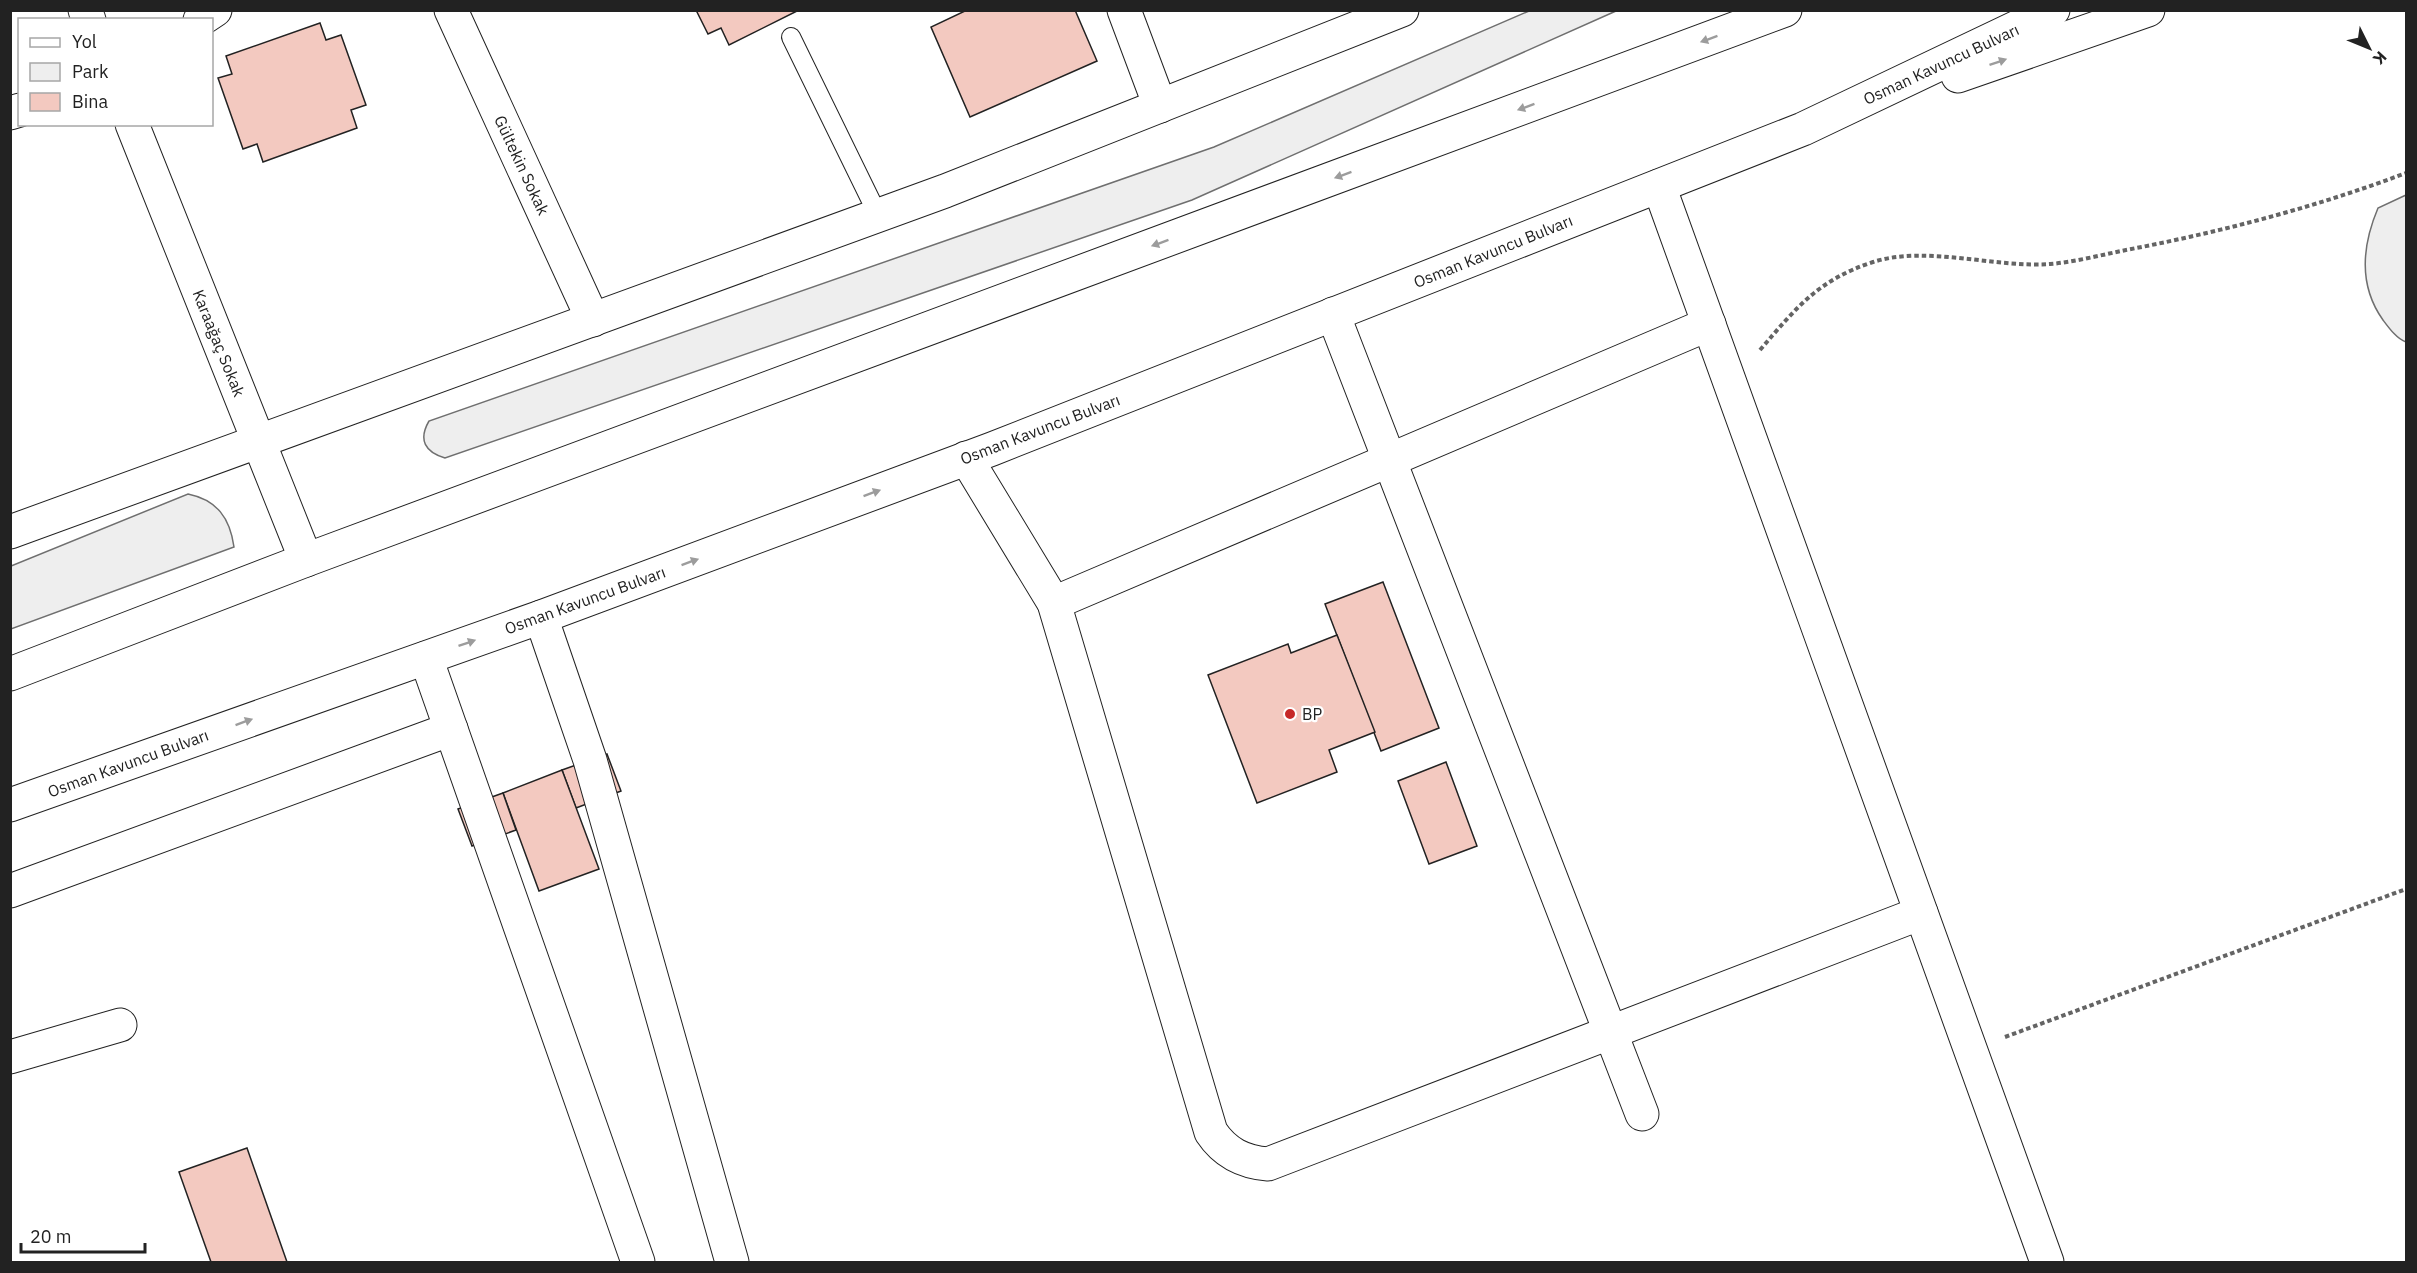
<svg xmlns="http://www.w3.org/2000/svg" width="2417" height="1273" font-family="'IBM Plex Sans',sans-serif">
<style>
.green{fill:#eee;stroke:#6f6f6f;stroke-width:1.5}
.building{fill:#f3c9c0;stroke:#222;stroke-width:1.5}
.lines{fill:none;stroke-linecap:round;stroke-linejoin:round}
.lane-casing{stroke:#222;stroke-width:20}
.street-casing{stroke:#222;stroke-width:35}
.highway-casing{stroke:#222;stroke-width:35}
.path{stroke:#646464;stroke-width:4;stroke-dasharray:4.5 3;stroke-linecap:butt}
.lane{stroke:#fff;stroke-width:18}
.street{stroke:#fff;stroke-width:33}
.highway{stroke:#fff;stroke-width:33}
.oneway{fill:#9c9c9c}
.poi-dot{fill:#c62828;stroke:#fff;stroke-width:2}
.labels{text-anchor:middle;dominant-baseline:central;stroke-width:4.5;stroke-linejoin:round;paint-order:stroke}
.street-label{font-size:16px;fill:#222;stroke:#fff}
.poi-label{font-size:16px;fill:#222;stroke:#fff;text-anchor:start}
</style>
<rect width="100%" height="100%" fill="#fff"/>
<g class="green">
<path d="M 1529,11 L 1616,11 L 1192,200 L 445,458 C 425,452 418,440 429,421 L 1214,147 Z"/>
<path d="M 2406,195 L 2406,342 C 2397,339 2389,328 2383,320 C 2358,285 2362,246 2378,208 Z"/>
<path d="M 188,494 C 217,500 230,518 234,547 L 11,629 L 11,566 Z"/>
</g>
<g class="building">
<polygon points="696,10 799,10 729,45 721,28 708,34"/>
<polygon points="967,10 1075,10 1097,61 970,117 931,27"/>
<polygon points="320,23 326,40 341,35 366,105 351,110 357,128 263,162 257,144 243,149 218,78 232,74 226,56"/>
<polygon points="1383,582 1439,728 1381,751 1325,604"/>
<polygon points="1337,635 1375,732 1329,750 1337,772 1257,803 1208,675 1288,644 1291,653"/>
<polygon points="607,754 621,791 576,808 562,770"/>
<polygon points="1446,762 1477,846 1429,864 1398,781"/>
<polygon points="562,770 599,869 539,891 503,793"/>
<polygon points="503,793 516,830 472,846 458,809"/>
<polygon points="247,1148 287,1262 211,1262 179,1172"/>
</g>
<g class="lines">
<g class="lane-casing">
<polyline id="lane" points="791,37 878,215"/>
</g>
<g class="street-casing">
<g id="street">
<polyline points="85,10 89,20"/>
<polyline points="451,10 593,320"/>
<polyline points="1124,10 1160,106"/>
<polyline points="200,20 215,10"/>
<polyline points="10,113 20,110"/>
<polyline points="132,124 306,560"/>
<polyline points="1659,186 2047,1262"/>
<polyline points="1333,314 1642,1114"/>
<path d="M 966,458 L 1054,603 L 1211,1132 C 1225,1153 1243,1162 1268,1164 L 1921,913"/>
<polyline points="10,532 945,191 1402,10"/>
<polyline points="1054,603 1709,324"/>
<polyline points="541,617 590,760 732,1262"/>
<polyline points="426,658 638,1262"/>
<polyline points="10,891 451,729"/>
<polyline points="10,1057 120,1025"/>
</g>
</g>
<g class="highway-casing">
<g id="highway">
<polyline points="1958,76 2148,10"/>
<polyline points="10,674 306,560 1785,10"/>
<polyline points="10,805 541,617 992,449 1803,129 2053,10"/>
</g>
</g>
<g class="path">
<path d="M 1760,350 C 1796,308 1818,280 1873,262 C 1926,245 1995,268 2050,264 C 2075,262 2101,255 2126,250 C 2221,232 2316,207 2406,173"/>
<polyline points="2005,1037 2406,889"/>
</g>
<use href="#lane" class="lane"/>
<use href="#street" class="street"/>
<use href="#highway" class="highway"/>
</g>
<defs><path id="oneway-solid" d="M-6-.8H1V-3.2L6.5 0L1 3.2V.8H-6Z" transform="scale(1.5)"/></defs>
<g class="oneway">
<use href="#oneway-solid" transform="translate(1709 39) rotate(160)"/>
<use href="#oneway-solid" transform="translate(1998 62) rotate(-19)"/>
<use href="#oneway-solid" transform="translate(1526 107) rotate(160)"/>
<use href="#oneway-solid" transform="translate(1343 175) rotate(160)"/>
<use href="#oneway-solid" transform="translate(1160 243) rotate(160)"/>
<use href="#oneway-solid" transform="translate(872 493) rotate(-20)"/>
<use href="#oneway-solid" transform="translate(690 562) rotate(-20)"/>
<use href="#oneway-solid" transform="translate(467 643) rotate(-19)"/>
<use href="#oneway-solid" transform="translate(244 722) rotate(-20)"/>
</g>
<circle class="poi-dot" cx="1290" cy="714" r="6"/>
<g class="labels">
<g class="street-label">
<text transform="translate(1941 64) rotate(-25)">Osman Kavuncu Bulvarı</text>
<text transform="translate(522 165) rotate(65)">Gültekin Sokak</text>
<text transform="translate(1493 251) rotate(-22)">Osman Kavuncu Bulvarı</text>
<text transform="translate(219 343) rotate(68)">Karaağaç Sokak</text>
<text transform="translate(1040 429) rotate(-21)">Osman Kavuncu Bulvarı</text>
<text transform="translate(585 600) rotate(-20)">Osman Kavuncu Bulvarı</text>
<text transform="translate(128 763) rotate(-20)">Osman Kavuncu Bulvarı</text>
</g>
<g class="poi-label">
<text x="1302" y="714">BP</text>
</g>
</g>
<rect width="2417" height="1273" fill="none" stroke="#222222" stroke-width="24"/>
<rect x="18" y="18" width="195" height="108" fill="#ffffff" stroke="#a7a7a7" stroke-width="1.5"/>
<rect x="30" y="38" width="30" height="9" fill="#ffffff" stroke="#a7a7a7" stroke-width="1.5"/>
<text x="72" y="48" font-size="18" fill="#222222">Yol</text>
<rect x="30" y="63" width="30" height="18" fill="#eeeeee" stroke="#a7a7a7" stroke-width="1.5"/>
<text x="72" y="78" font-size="18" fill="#222222">Park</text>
<rect x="30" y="93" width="30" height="18" fill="#f3c9c0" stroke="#a7a7a7" stroke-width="1.5"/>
<text x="72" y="108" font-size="18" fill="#222222">Bina</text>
<g transform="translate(2369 48) rotate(133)" stroke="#ffffff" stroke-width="4.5" paint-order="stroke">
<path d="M0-4.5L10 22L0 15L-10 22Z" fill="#222222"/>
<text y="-9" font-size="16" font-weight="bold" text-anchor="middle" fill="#222222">K</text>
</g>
<path d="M21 1243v9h124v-9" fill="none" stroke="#222222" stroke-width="3"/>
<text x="30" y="1243" font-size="18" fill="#222222" stroke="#ffffff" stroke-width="4.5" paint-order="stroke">20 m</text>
</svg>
